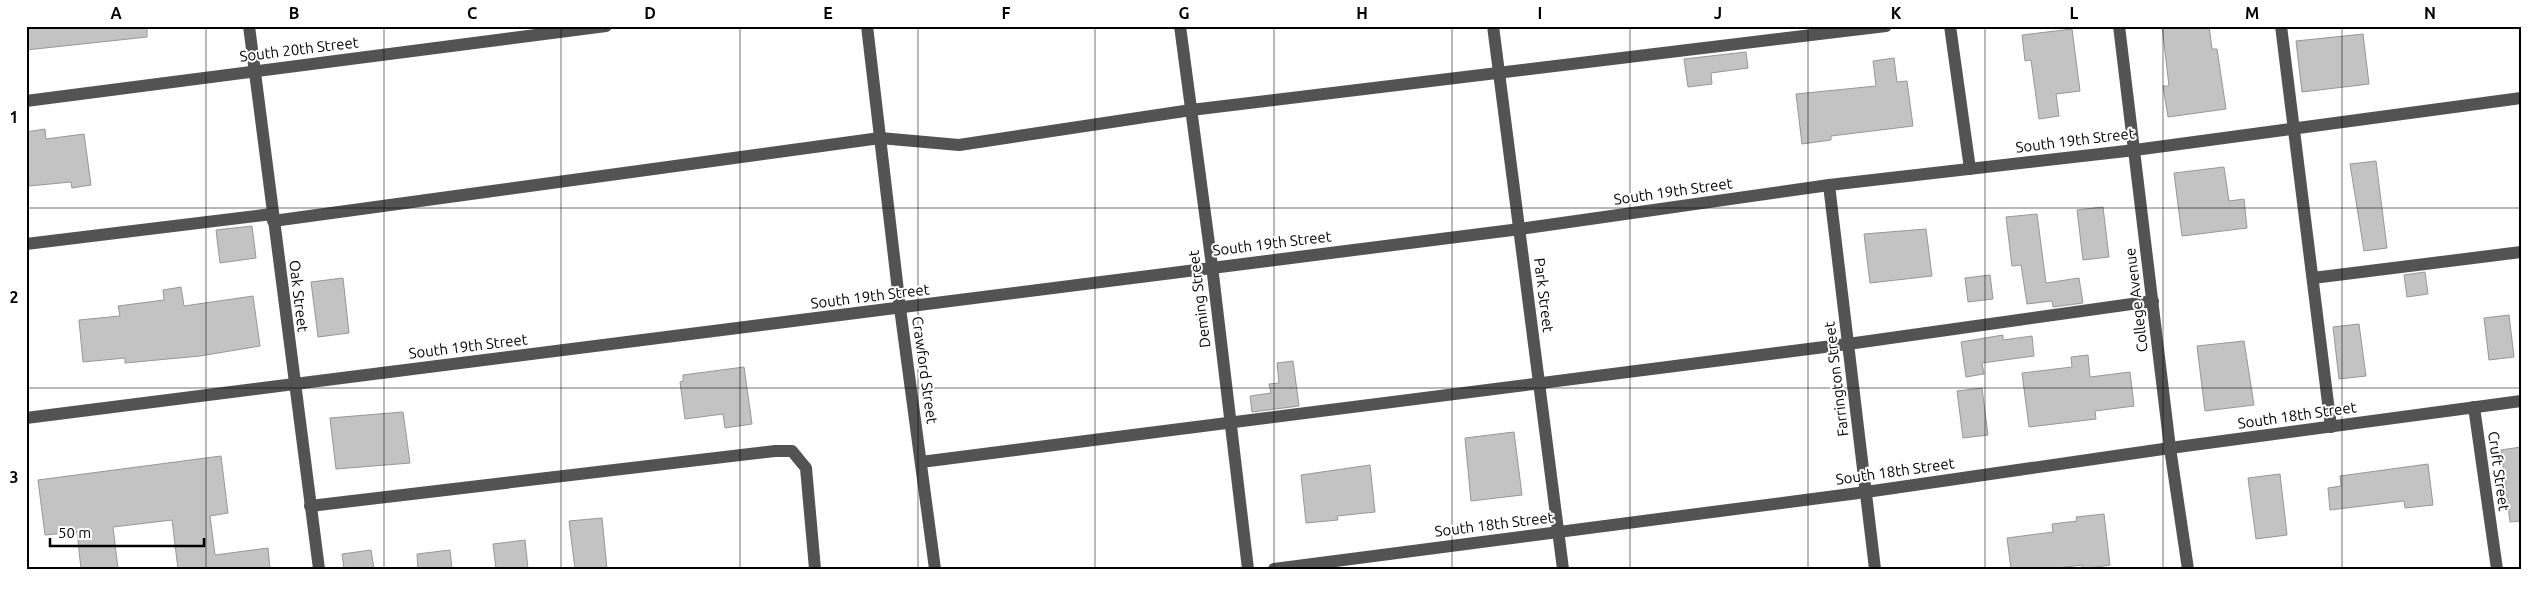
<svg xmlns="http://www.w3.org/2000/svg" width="2547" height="595" font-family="Ubuntu,sans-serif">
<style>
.building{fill:#c3c3c3;stroke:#979797}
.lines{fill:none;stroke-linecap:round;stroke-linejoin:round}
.minor{stroke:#535353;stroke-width:12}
.grid{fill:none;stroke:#000;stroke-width:1;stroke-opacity:0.55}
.labels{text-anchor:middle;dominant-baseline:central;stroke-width:4;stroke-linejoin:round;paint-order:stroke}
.street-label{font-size:15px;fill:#000;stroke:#fff}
.neatline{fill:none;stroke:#000;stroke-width:2}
.grid-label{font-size:16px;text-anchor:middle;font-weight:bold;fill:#000}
</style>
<rect width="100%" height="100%" fill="#fff"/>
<g class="building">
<polygon points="26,26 147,26 147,37 26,50"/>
<polygon points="2162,26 2209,26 2212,49 2217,49 2226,109 2168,117 2163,86 2169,86"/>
<polygon points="2072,29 2080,91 2056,94 2059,116 2039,119 2031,60 2025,61 2022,35"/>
<polygon points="2363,34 2369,84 2302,92 2296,41"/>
<polygon points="1746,52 1748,68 1711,73 1712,84 1688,87 1684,59"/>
<polygon points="1894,58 1897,82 1907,81 1913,126 1831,136 1831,140 1802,144 1796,94 1876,86 1873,61"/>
<polygon points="45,129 46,139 84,134 91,185 72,188 71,182 29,186 26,132"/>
<polygon points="2376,161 2387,248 2364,251 2350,164"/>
<polygon points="2224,167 2229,201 2244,199 2247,228 2182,236 2174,173"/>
<polygon points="2103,207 2109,257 2083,260 2077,210"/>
<polygon points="2037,214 2046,283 2079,278 2083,303 2053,307 2052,301 2027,304 2021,265 2012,266 2006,217"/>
<polygon points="252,226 256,258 220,263 216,230"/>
<polygon points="1926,229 1932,276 1870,283 1864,234"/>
<polygon points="2425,272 2428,294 2407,297 2404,275"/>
<polygon points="1990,275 1993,299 1968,302 1965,278"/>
<polygon points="343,278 349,333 318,337 311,282"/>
<polygon points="181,287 184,306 253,296 260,346 200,356 125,363 125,358 83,362 79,320 120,316 118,306 164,300 163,290"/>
<polygon points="2509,315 2514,357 2489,360 2484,318"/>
<polygon points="2359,324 2366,376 2339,379 2333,327"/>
<polygon points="2003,335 2003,340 2032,336 2034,356 1982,363 1984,374 1966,377 1961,342"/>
<polygon points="2244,341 2254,405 2205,411 2197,346"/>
<polygon points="2088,355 2090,377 2130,372 2134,406 2095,411 2096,419 2029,427 2022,373 2072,367 2071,357"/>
<polygon points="1293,361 1299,406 1252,412 1250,396 1271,393 1269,384 1279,383 1277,363"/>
<polygon points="744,367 752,424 725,428 723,414 685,419 680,382 683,381 683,375"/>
<polygon points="1982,388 1988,435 1963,438 1957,391"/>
<polygon points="403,412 410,463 336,469 330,418"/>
<polygon points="1514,432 1522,495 1471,501 1465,438"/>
<polygon points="2521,447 2521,521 2510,522 2501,450"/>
<polygon points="221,456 228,513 210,516 215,555 268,548 270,569 178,569 172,520 113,527 118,569 81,569 77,532 45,535 38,480"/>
<polygon points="2428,464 2433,505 2405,508 2404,501 2330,510 2328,488 2341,486 2340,476"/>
<polygon points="1370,465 1375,512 1337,516 1338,520 1306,523 1301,475"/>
<polygon points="2280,474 2287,535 2256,539 2248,478"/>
<polygon points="2104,514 2110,565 2082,569 2082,565 2050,569 2011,569 2007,538 2053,532 2052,524 2077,521 2076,517"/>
<polygon points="602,518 607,569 575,569 569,521"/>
<polygon points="525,540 528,569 496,569 493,544"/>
<polygon points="371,550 374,569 344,569 342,554"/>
<polygon points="450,550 452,569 418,569 417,554"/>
</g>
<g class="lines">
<g class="minor">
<polyline points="249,26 319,569"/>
<polyline points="867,26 900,308 935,569"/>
<polyline points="1180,26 1212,266 1248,569"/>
<polyline points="1493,26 1563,569"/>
<polyline points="1950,26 1970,169"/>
<polyline points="2119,26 2170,448 2188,569"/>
<polyline points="2281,26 2331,427"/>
<polyline points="26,101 606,26"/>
<polyline points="1829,185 1875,569"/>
<polyline points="273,221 880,138 959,145 1191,110 1886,26"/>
<polyline points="26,244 272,214"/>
<polyline points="2313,278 2521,252"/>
<polyline points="2474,407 2497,569"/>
<polyline points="26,418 1520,229 1829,185 2135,150 2521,98"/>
<polyline points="921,462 1848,344 2153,301"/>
<polyline points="310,506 775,451 792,451 806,468 815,569"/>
<polyline points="1274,569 1866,492 2170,448 2521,401"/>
</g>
</g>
<path class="grid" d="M 206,26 L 206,569M 384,26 L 384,569M 561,26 L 561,569M 740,26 L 740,569M 918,26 L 918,569M 1095,26 L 1095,569M 1274,26 L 1274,569M 1452,26 L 1452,569M 1630,26 L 1630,569M 1808,26 L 1808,569M 1985,26 L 1985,569M 2163,26 L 2163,569M 2342,26 L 2342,569M 26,208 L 2521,208M 26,388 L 2521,388"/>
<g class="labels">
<g class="street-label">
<text transform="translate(299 49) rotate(-7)">South 20th Street</text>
<text transform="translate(2075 140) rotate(-7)">South 19th Street</text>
<text transform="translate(1673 191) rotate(-8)">South 19th Street</text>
<text transform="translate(1272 243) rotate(-7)">South 19th Street</text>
<text transform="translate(1544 295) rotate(83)">Park Street</text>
<text transform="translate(299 296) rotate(83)">Oak Street</text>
<text transform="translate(870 296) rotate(-7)">South 19th Street</text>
<text transform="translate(1199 299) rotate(-97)">Deming Street</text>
<text transform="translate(2136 300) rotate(-97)">College Avenue</text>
<text transform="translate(468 346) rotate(-7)">South 19th Street</text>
<text transform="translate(925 370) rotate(82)">Crawford Street</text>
<text transform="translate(1836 379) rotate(-97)">Farrington Street</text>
<text transform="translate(2297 415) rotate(-8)">South 18th Street</text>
<text transform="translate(1895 471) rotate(-8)">South 18th Street</text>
<text transform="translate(2499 471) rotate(82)">Cruft Street</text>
<text transform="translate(1494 524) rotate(-7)">South 18th Street</text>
</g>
</g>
<rect width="2547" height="595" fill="none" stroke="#ffffff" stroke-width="55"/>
<path d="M50 538v8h154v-8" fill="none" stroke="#000000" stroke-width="2.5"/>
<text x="58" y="538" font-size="15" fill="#000000" stroke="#ffffff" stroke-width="4" paint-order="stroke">50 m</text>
<rect x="28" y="28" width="2492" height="540" class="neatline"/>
<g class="grid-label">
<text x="116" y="19">A</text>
<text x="294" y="19">B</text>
<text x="472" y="19">C</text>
<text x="650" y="19">D</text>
<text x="828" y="19">E</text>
<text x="1006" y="19">F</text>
<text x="1184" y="19">G</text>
<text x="1362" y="19">H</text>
<text x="1540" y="19">I</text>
<text x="1718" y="19">J</text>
<text x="1896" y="19">K</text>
<text x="2074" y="19">L</text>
<text x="2252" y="19">M</text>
<text x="2430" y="19">N</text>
<text x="14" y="123">1</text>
<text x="14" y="303">2</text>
<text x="14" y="483">3</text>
</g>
</svg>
